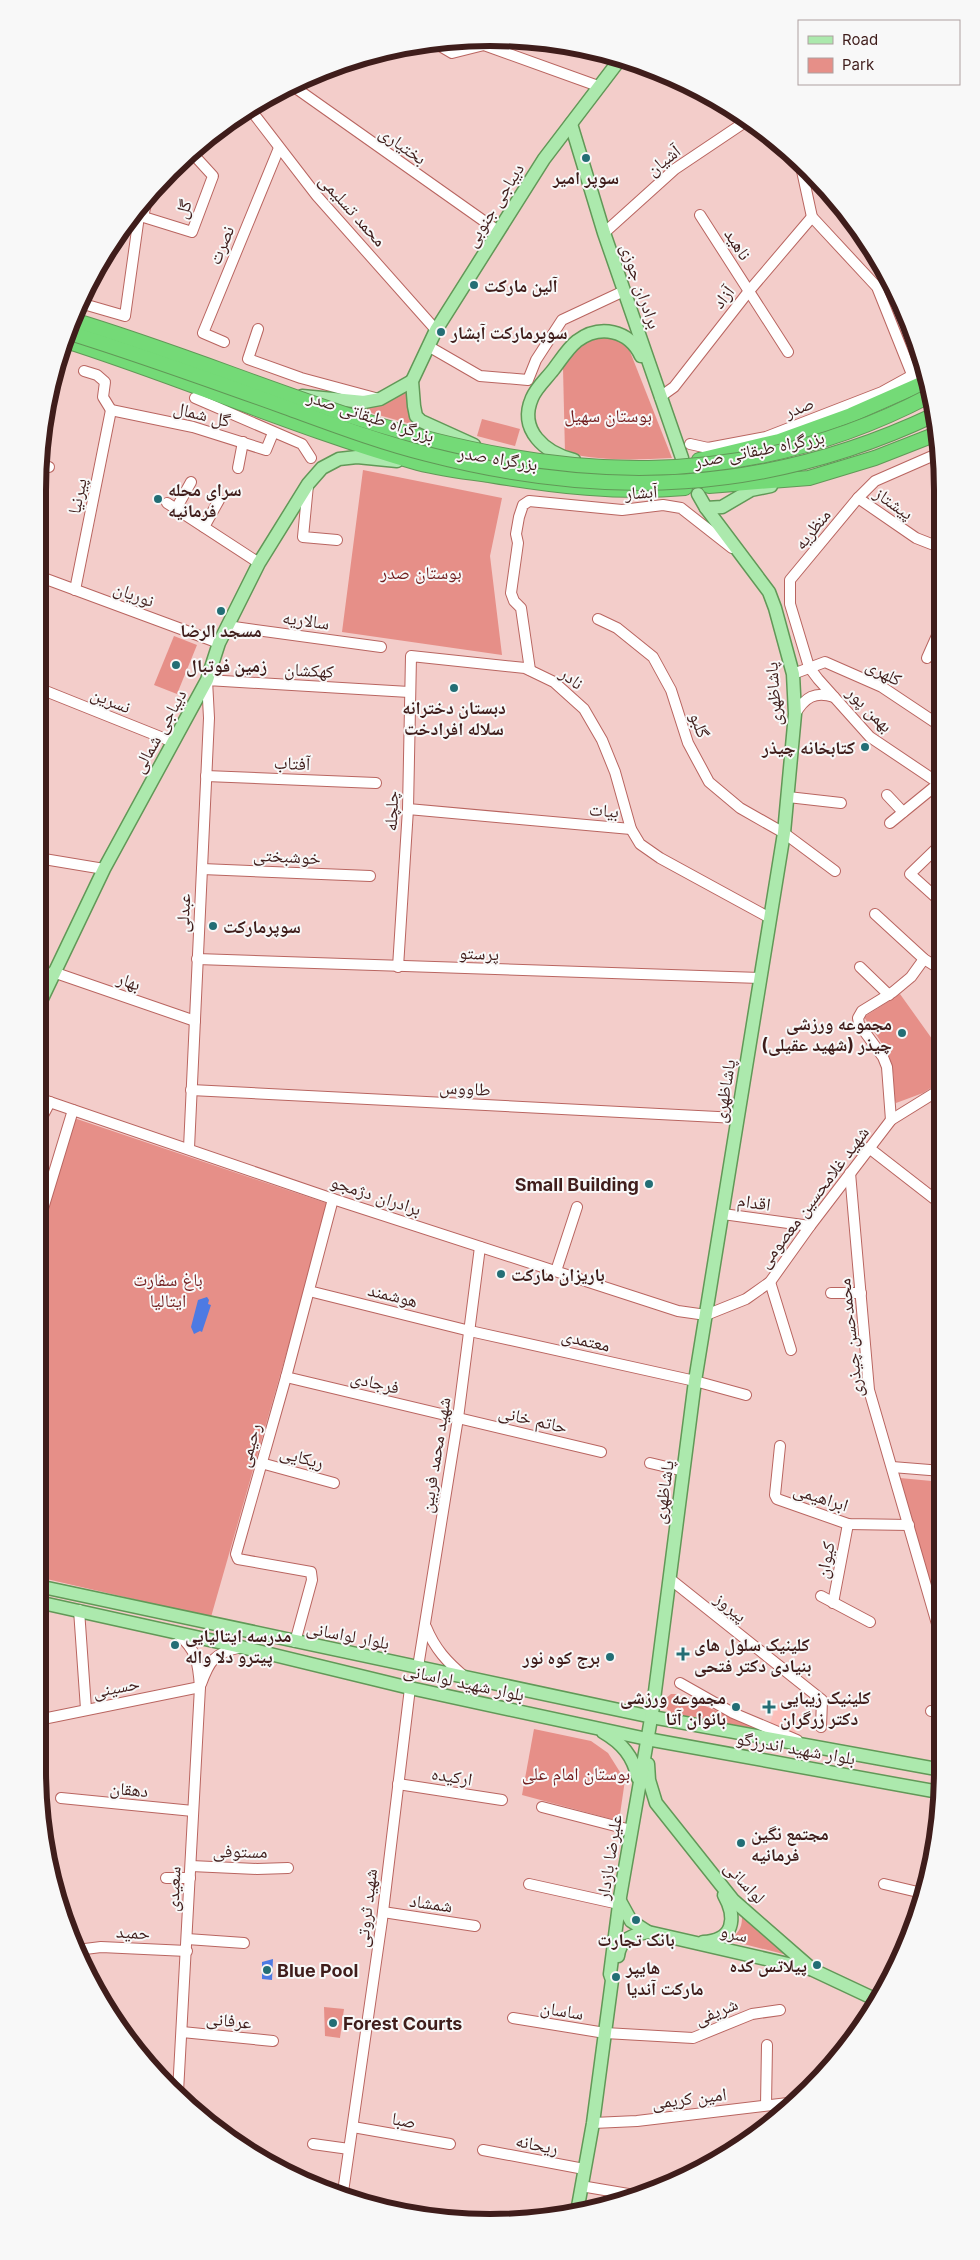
<svg xmlns="http://www.w3.org/2000/svg" width="980" height="2260" font-family="Inter,'Noto Naskh Arabic',sans-serif">
<style>
.built{fill:#fcbfba}
.green{fill:#e68f88}
.water{fill:#4d7ae3}
.lines{fill:none;stroke-linecap:round;stroke-linejoin:round}
.minor-casing{stroke:#b96560;stroke-width:12}
.major-casing{stroke:#619857;stroke-width:15}
.highway-casing{stroke:#619857;stroke-width:16}
.minor{stroke:#fff;stroke-width:10}
.major{stroke:#ace9ad;stroke-width:12}
.highway{stroke:#74da77;stroke-width:14}
.highway-bridge-casing{stroke:#619857;stroke-width:16;stroke-linecap:butt}
.highway-bridge{stroke:#74da77;stroke-width:14}
.poi-dot{fill:#236e75;stroke:#f8f8f8;stroke-width:2}
.labels{text-anchor:middle;dominant-baseline:central;stroke-width:4;stroke-linejoin:round;paint-order:stroke}
.street-label{font-size:18px;fill:#3f1d1b;stroke:#f8f8f8}
.poi-label{font-size:18px;font-weight:bold;fill:#3f1d1b;stroke:#f8f8f8;text-anchor:start}
.park-label{font-size:18px;fill:#711d1e;stroke:#f8f8f8}
.rim{fill:none;stroke:#3f1d1b;stroke-width:6}
</style>
<rect width="100%" height="100%" fill="#f3cdca"/>
<polygon class="built" points="777,1705 781,1705 792,1713 793,1711 799,1714 799,1716 803,1718 794,1736 784,1731 786,1726 781,1722 778,1729 769,1725"/>
<g class="green">
<path d="M 606,337 L 619,340 L 629,349 L 672,458 C 633,460 604,461 565,453 L 563,368 C 570,349 587,339 606,337 Z"/>
<path d="M 408,387 C 406,402 407,414 418,426 L 357,409 L 373,407 L 386,402 Z"/>
<polygon points="482,419 520,429 515,446 477,436"/>
<polygon points="363,470 502,498 490,556 502,655 342,632"/>
<polygon points="174,636 197,645 177,694 154,685"/>
<path d="M 900,994 L 940,1050 L 940,1082 L 923,1093 L 896,1103 C 891,1093 895,1083 893,1072 C 891,1052 875,1034 864,1017 Z"/>
<polygon points="74,1118 329,1204 211,1617 38,1577 38,1239"/>
<polygon points="900,1478 942,1482 942,1623"/>
<path d="M 671,1694 L 676,1694 L 763,1730 L 676,1715 C 669,1712 664,1708 664,1700 Z"/>
<polygon points="534,1729 591,1741 608,1753 625,1780 619,1821 522,1795"/>
<path d="M 741,1911 L 799,1958 L 728,1940 C 740,1934 744,1924 741,1911 Z"/>
<polygon points="324,2007 344,2009 340,2038 325,2036"/>
</g>
<g class="water">
<polygon points="207,1297 209,1300 208,1304 211,1305 202,1332 200,1331 194,1334 191,1327 198,1300"/>
<polygon points="273,1959 272,1980 262,1979 262,1962"/>
</g>
<g class="lines">
<g class="minor-casing">
<g id="minor">
<polyline points="435,43 452,53 484,45 598,86"/>
<polyline points="290,84 498,231"/>
<polyline points="250,109 317,196 436,330"/>
<polyline points="802,171 812,217 877,287 913,377"/>
<polyline points="134,214 192,232 213,176 192,153"/>
<polyline points="700,215 788,352"/>
<polyline points="143,217 148,195"/>
<polyline points="604,233 675,169 748,120"/>
<polyline points="80,303 125,316 139,216"/>
<polyline points="258,329 248,359 301,378 379,399"/>
<polyline points="224,342 203,333 279,148"/>
<polyline points="428,346 480,376 528,380 536,360 562,320 624,291"/>
<polyline points="84,371 97,375 105,382 103,397 111,410"/>
<polyline points="660,397 674,387 749,291 812,217"/>
<polyline points="195,398 302,444 311,458"/>
<polyline points="111,410 193,427 266,450 273,433"/>
<polyline points="690,444 708,448 766,437 882,392 922,370"/>
<polyline points="939,453 875,481 858,498 790,580 790,604 809,667 818,679 870,737 940,784"/>
<polyline points="42,465 49,467"/>
<polyline points="238,468 243,442"/>
<polyline points="308,485 303,537 337,540"/>
<polyline points="858,498 916,538 939,547"/>
<polyline points="167,503 259,563"/>
<polyline points="176,509 191,482"/>
<polyline points="204,527 219,500"/>
<polyline points="38,576 219,643"/>
<polyline points="75,590 111,410"/>
<polyline points="598,619 617,628 653,657 671,690 688,743 709,782 740,808 784,833 835,871"/>
<polyline points="227,626 381,647"/>
<polyline points="927,658 939,631"/>
<polyline points="530,670 521,608 514,601 511,593 518,543 516,534 519,517 523,505 529,501 622,510 663,505 681,508 732,548"/>
<polyline points="793,674 825,662 882,687 939,725"/>
<polyline points="38,688 173,742"/>
<path d="M 795,714 C 805,697 815,691 834,697"/>
<polyline points="206,776 376,783"/>
<polyline points="887,795 903,812"/>
<polyline points="788,797 841,803"/>
<polyline points="408,809 631,829"/>
<polyline points="890,823 939,783"/>
<polyline points="940,845 910,874 940,901"/>
<polyline points="38,858 104,869"/>
<polyline points="202,869 370,876"/>
<polyline points="875,914 924,959 940,969"/>
<polyline points="197,959 760,978"/>
<polyline points="398,967 408,809 411,656 525,668 554,682 584,709 602,740 615,772 631,829 640,844 660,858 770,918"/>
<polyline points="860,967 889,995"/>
<polyline points="53,972 195,1021"/>
<polyline points="191,1090 737,1118"/>
<polyline points="38,1098 333,1199 678,1311 706,1315 746,1299 770,1282 810,1226 891,1120 941,1089"/>
<polyline points="891,1120 887,1067 883,1057 859,1024 858,1018 862,1011 893,992 911,977 924,959"/>
<polyline points="38,1125 50,1102"/>
<polyline points="189,1148 209,718 207,680 409,692"/>
<polyline points="869,1148 941,1204"/>
<polyline points="850,1173 869,1390 942,1641"/>
<polyline points="723,1214 810,1226"/>
<polyline points="38,1225 73,1110"/>
<polyline points="556,1271 577,1207"/>
<polyline points="770,1282 791,1350"/>
<polyline points="309,1291 470,1331 695,1381 746,1395"/>
<polyline points="831,1293 861,1293"/>
<polyline points="286,1377 601,1452"/>
<polyline points="780,1446 775,1495 777,1499 848,1524 909,1525"/>
<polyline points="261,1463 334,1483"/>
<polyline points="650,1463 684,1471"/>
<polyline points="892,1467 942,1471"/>
<polyline points="670,1579 822,1700 821,1727"/>
<polyline points="821,1596 870,1622"/>
<polyline points="833,1603 848,1524"/>
<polyline points="79,1610 86,1709"/>
<path d="M 426,1627 C 435,1649 447,1662 465,1677"/>
<path d="M 177,1633 C 197,1651 198,1661 200,1687 L 178,2092"/>
<polyline points="295,1642 312,1580 311,1572 238,1559 236,1554 286,1377 333,1199"/>
<polyline points="418,1667 458,1418 480,1247"/>
<polyline points="680,1683 733,1713 797,1740"/>
<path d="M 201,1684 C 209,1662 214,1653 238,1648"/>
<polyline points="931,1711 942,1712"/>
<polyline points="38,1720 200,1687"/>
<polyline points="398,1784 502,1800"/>
<polyline points="61,1798 193,1811"/>
<polyline points="542,1807 631,1830"/>
<polyline points="191,1866 257,1869 288,1868"/>
<polyline points="166,1878 190,1878"/>
<polyline points="529,1884 619,1904"/>
<polyline points="884,1884 922,1893"/>
<polyline points="383,1912 475,1926"/>
<polyline points="187,1939 244,1943"/>
<polyline points="77,1950 101,1947 187,1951"/>
<polyline points="513,2018 605,2033 693,2038 752,2014 780,2010"/>
<polyline points="182,2032 273,2041"/>
<polyline points="766,2105 767,2045"/>
<polyline points="593,2123 637,2121 788,2103"/>
<polyline points="353,2127 450,2144"/>
<polyline points="313,2144 349,2149"/>
<polyline points="483,2150 584,2169"/>
<polyline points="581,2186 640,2196"/>
<polyline points="343,2192 382,1920 410,1688"/>
</g>
</g>
<g class="major-casing">
<g id="major">
<polyline points="571,124 604,233 682,458"/>
<polyline points="302,396 364,402 380,399 412,381"/>
<polyline points="474,445 421,421 416,416 414,406 412,381 436,330 544,159 621,58"/>
<path d="M 574,460 C 545,453 518,430 532,398 C 536,388 546,379 553,370 C 560,361 568,348 577,341 C 600,324 629,330 641,356"/>
<polyline points="706,508 722,507 751,490 771,486"/>
<polyline points="38,1007 104,869 207,680 219,643 259,563 308,484 322,468 339,459 357,457 397,461"/>
<polyline points="38,1586 652,1717 942,1770"/>
<polyline points="38,1602 241,1647 410,1688 647,1739 939,1792"/>
<path d="M 603,1732 C 622,1743 633,1756 638,1778"/>
<polyline points="648,1764 649,1780 656,1803 733,1900 813,1970 879,2001"/>
<polyline points="620,1901 631,1921 648,1932 810,1969"/>
<path d="M 703,1942 C 734,1941 737,1918 724,1895"/>
<path d="M 618,1956 C 620,1939 632,1935 648,1932"/>
<polyline points="577,2212 593,2123 612,1980 610,1974 620,1897 653,1707 695,1381 784,833 795,714 793,674 775,608 769,592 706,508 698,494"/>
</g>
</g>
<g class="highway-casing">
<g id="highway">
<path d="M 63,340 C 183,378 298,429 418,463 C 441,469 466,472 489,475 C 554,486 619,494 685,488"/>
<polyline points="699,460 779,441 851,415 926,382"/>
<polyline points="709,486 809,478 875,458 939,433"/>
</g>
</g>
<use href="#minor" class="minor"/>
<use href="#major" class="major"/>
<use href="#highway" class="highway"/>
<g class="highway-bridge-casing">
<g id="highway-bridge">
<path d="M 73,320 C 170,349 264,388 360,419 C 557,482 742,494 929,396"/>
<path d="M 67,332 C 141,355 213,381 285,407 C 332,424 379,442 427,454 C 605,500 767,494 934,415"/>
</g>
</g>
<use href="#highway-bridge" class="highway-bridge"/>
</g>
<g class="poi-dot">
<circle cx="586" cy="158" r="5"/>
<circle cx="474" cy="285" r="5"/>
<circle cx="441" cy="332" r="5"/>
<circle cx="158" cy="499" r="5"/>
<circle cx="221" cy="611" r="5"/>
<circle cx="176" cy="665" r="5"/>
<circle cx="454" cy="688" r="5"/>
<circle cx="865" cy="747" r="5"/>
<circle cx="213" cy="926" r="5"/>
<circle cx="902" cy="1033" r="5"/>
<circle cx="649" cy="1184" r="5"/>
<circle cx="501" cy="1274" r="5"/>
<circle cx="175" cy="1645" r="5"/>
<path d="M680.5 1646.5h5v5h5v5h-5v5h-5v-5h-5v-5h5z"/>
<circle cx="610" cy="1657" r="5"/>
<circle cx="736" cy="1707" r="5"/>
<path d="M766.5 1699.5h5v5h5v5h-5v5h-5v-5h-5v-5h5z"/>
<circle cx="741" cy="1843" r="5"/>
<circle cx="636" cy="1920" r="5"/>
<circle cx="817" cy="1965" r="5"/>
<circle cx="267" cy="1970" r="5"/>
<circle cx="616" cy="1977" r="5"/>
<circle cx="333" cy="2023" r="5"/>
</g>
<g class="labels">
<g class="street-label">
<text transform="translate(403 145) rotate(35)">بختیاری</text>
<text transform="translate(663 160) rotate(-38)">آشیان</text>
<text transform="translate(494 205) rotate(-58)">دیباجی جنوبی</text>
<text transform="translate(183 209) rotate(-69)">گل</text>
<text transform="translate(353 210) rotate(48)">محمد تسلیمی</text>
<text transform="translate(738 244) rotate(57)">ناهید</text>
<text transform="translate(221 245) rotate(-68)">نصرت</text>
<text transform="translate(641 286) rotate(71)">برادران جوزی</text>
<text transform="translate(723 297) rotate(-52)">آزاد</text>
<text transform="translate(799 407) rotate(-21)">صدر</text>
<text transform="translate(202 414) rotate(14)">گل شمال</text>
<text transform="translate(371 416) rotate(18)">بزرگراه طبقاتی صدر</text>
<text transform="translate(759 449) rotate(-11)">بزرگراه طبقاتی صدر</text>
<text transform="translate(498 458) rotate(9)">بزرگراه صدر</text>
<text transform="translate(641 492) rotate(-4)">آبشار</text>
<text transform="translate(77 496) rotate(-79)">پیرنیا</text>
<text transform="translate(894 503) rotate(35)">پیشتاز</text>
<text transform="translate(812 529) rotate(-51)">منظریه</text>
<text transform="translate(134 594) rotate(20)">نوریان</text>
<text transform="translate(306 620) rotate(8)">سالاریه</text>
<text transform="translate(309 670) rotate(3)">کهکشان</text>
<text transform="translate(884 672) rotate(28)">کلهری</text>
<text transform="translate(572 678) rotate(38)">نادر</text>
<text transform="translate(773 694) rotate(-94)">پاشاظهری</text>
<text transform="translate(111 700) rotate(22)">نسرین</text>
<text transform="translate(870 709) rotate(45)">بهمن پور</text>
<text transform="translate(700 725) rotate(70)">گلبو</text>
<text transform="translate(159 731) rotate(-61)">دیباجی شمالی</text>
<text transform="translate(292 763) rotate(2)">آفتاب</text>
<text transform="translate(604 810) rotate(5)">بیات</text>
<text transform="translate(391 811) rotate(-88)">چلچله</text>
<text transform="translate(287 856) rotate(3)">خوشبختی</text>
<text transform="translate(183 913) rotate(-87)">عبدلی</text>
<text transform="translate(479 953) rotate(2)">پرستو</text>
<text transform="translate(129 981) rotate(19)">بهار</text>
<text transform="translate(465 1088) rotate(3)">طاووس</text>
<text transform="translate(724 1091) rotate(-81)">پاشاظهری</text>
<text transform="translate(376 1195) rotate(18)">برادران دژمجو</text>
<text transform="translate(813 1197) rotate(-53)">شهید غلامحسین معصومی</text>
<text transform="translate(754 1202) rotate(8)">اقدام</text>
<text transform="translate(393 1295) rotate(14)">هوشمند</text>
<text transform="translate(850 1338) rotate(-96)">محمدحسن چیذری</text>
<text transform="translate(586 1340) rotate(13)">معتمدی</text>
<text transform="translate(375 1382) rotate(13)">فرجادی</text>
<text transform="translate(533 1419) rotate(13)">حاتم خانی</text>
<text transform="translate(249 1445) rotate(-74)">رحیمی</text>
<text transform="translate(435 1455) rotate(-81)">شهید محمد فربین</text>
<text transform="translate(302 1457) rotate(15)">ریکایی</text>
<text transform="translate(663 1492) rotate(-82)">پاشاظهری</text>
<text transform="translate(821 1497) rotate(18)">ابراهیمی</text>
<text transform="translate(825 1560) rotate(-79)">کیوان</text>
<text transform="translate(731 1607) rotate(39)">پیروز</text>
<text transform="translate(348 1635) rotate(11)">بلوار لواسانی</text>
<text transform="translate(464 1682) rotate(12)">بلوار شهید لواسانی</text>
<text transform="translate(116 1687) rotate(-11)">حسینی</text>
<text transform="translate(796 1748) rotate(10)">بلوار شهید اندرزگو</text>
<text transform="translate(452 1776) rotate(9)">ارکیده</text>
<text transform="translate(129 1789) rotate(5)">دهقان</text>
<text transform="translate(240 1851) rotate(1)">مستوفی</text>
<text transform="translate(609 1857) rotate(-81)">علیرضا بازدار</text>
<text transform="translate(745 1882) rotate(47)">لواسانی</text>
<text transform="translate(173 1889) rotate(-87)">سعیدی</text>
<text transform="translate(431 1903) rotate(8)">شمشاد</text>
<text transform="translate(366 1908) rotate(-83)">شهید ثروتی</text>
<text transform="translate(133 1932) rotate(3)">حمید</text>
<text transform="translate(734 1933) rotate(13)">سرو</text>
<text transform="translate(562 2010) rotate(9)">ساسان</text>
<text transform="translate(716 2011) rotate(-22)">شریفی</text>
<text transform="translate(229 2020) rotate(6)">عرفانی</text>
<text transform="translate(689 2098) rotate(-7)">امین کریمی</text>
<text transform="translate(404 2120) rotate(10)">صبا</text>
<text transform="translate(537 2144) rotate(11)">ریحانه</text>
</g>
<g class="poi-label">
<text x="586" y="177" text-anchor="middle">سوپر امیر</text>
<text x="484" y="285">آلین مارکت</text>
<text x="451" y="332">سوپرمارکت آبشار</text>
<text x="168" y="489">سرای محله<tspan x="168" dy="21">فرمانیه</tspan></text>
<text x="221" y="630" text-anchor="middle">مسجد الرضا</text>
<text x="186" y="665">زمین فوتبال</text>
<text x="454" y="707" text-anchor="middle">دبستان دخترانه<tspan x="454" dy="21">سلاله افرادخت</tspan></text>
<text x="855" y="747" text-anchor="end">کتابخانه چیذر</text>
<text x="223" y="926">سوپرمارکت</text>
<text x="892" y="1023" text-anchor="end">مجموعه ورزشی<tspan x="892" dy="21">چیذر (شهید عقیلی)</tspan></text>
<text x="639" y="1184" text-anchor="end">Small Building</text>
<text x="511" y="1274">باریزان مارکت</text>
<text x="185" y="1635">مدرسه ایتالیایی<tspan x="185" dy="21">پیترو دلا واله</tspan></text>
<text x="694" y="1644">کلینیک سلول های<tspan x="694" dy="21">بنیادی دکتر فتحی</tspan></text>
<text x="600" y="1657" text-anchor="end">برج کوه نور</text>
<text x="726" y="1697" text-anchor="end">مجموعه ورزشی<tspan x="726" dy="21">بانوان آتا</tspan></text>
<text x="780" y="1697">کلینیک زیبایی<tspan x="780" dy="21">دکتر زرگران</tspan></text>
<text x="751" y="1833">مجتمع نگین<tspan x="751" dy="21">فرمانیه</tspan></text>
<text x="636" y="1939" text-anchor="middle">بانک تجارت</text>
<text x="807" y="1965" text-anchor="end">پیلاتس کده</text>
<text x="626" y="1967">هایپر<tspan x="626" dy="21">مارکت آندیا</tspan></text>
<text x="277" y="1970">Blue Pool</text>
<text x="343" y="2023">Forest Courts</text>
</g>
<g class="park-label">
<text x="608" y="415">بوستان سهیل</text>
<text x="421" y="572">بوستان صدر</text>
<text x="168" y="1279">باغ سفارت<tspan x="168" dy="21">ایتالیا</tspan></text>
<text x="576" y="1773">بوستان امام علی</text>
</g>
</g>
<path d="M0 0H980V2260H0ZM490 46H490A444 444 0 0 1 934 490V1770A444 444 0 0 1 490 2214H490A444 444 0 0 1 46 1770V490A444 444 0 0 1 490 46Z" fill="#f8f8f8" fill-rule="evenodd"/>
<path class="rim" d="M490 46H490A444 444 0 0 1 934 490V1770A444 444 0 0 1 490 2214H490A444 444 0 0 1 46 1770V490A444 444 0 0 1 490 46Z"/>
<rect x="798" y="20" width="162" height="65" fill="#f8f8f8" stroke="#aea0a0"/>
<rect x="808" y="36" width="25" height="8" fill="#ace9ad" stroke="#aea0a0"/>
<text x="842" y="45" font-size="15" fill="#3f1d1b">Road</text>
<rect x="808" y="58" width="25" height="15" fill="#e68f88" stroke="#aea0a0"/>
<text x="842" y="70" font-size="15" fill="#3f1d1b">Park</text>
</svg>
